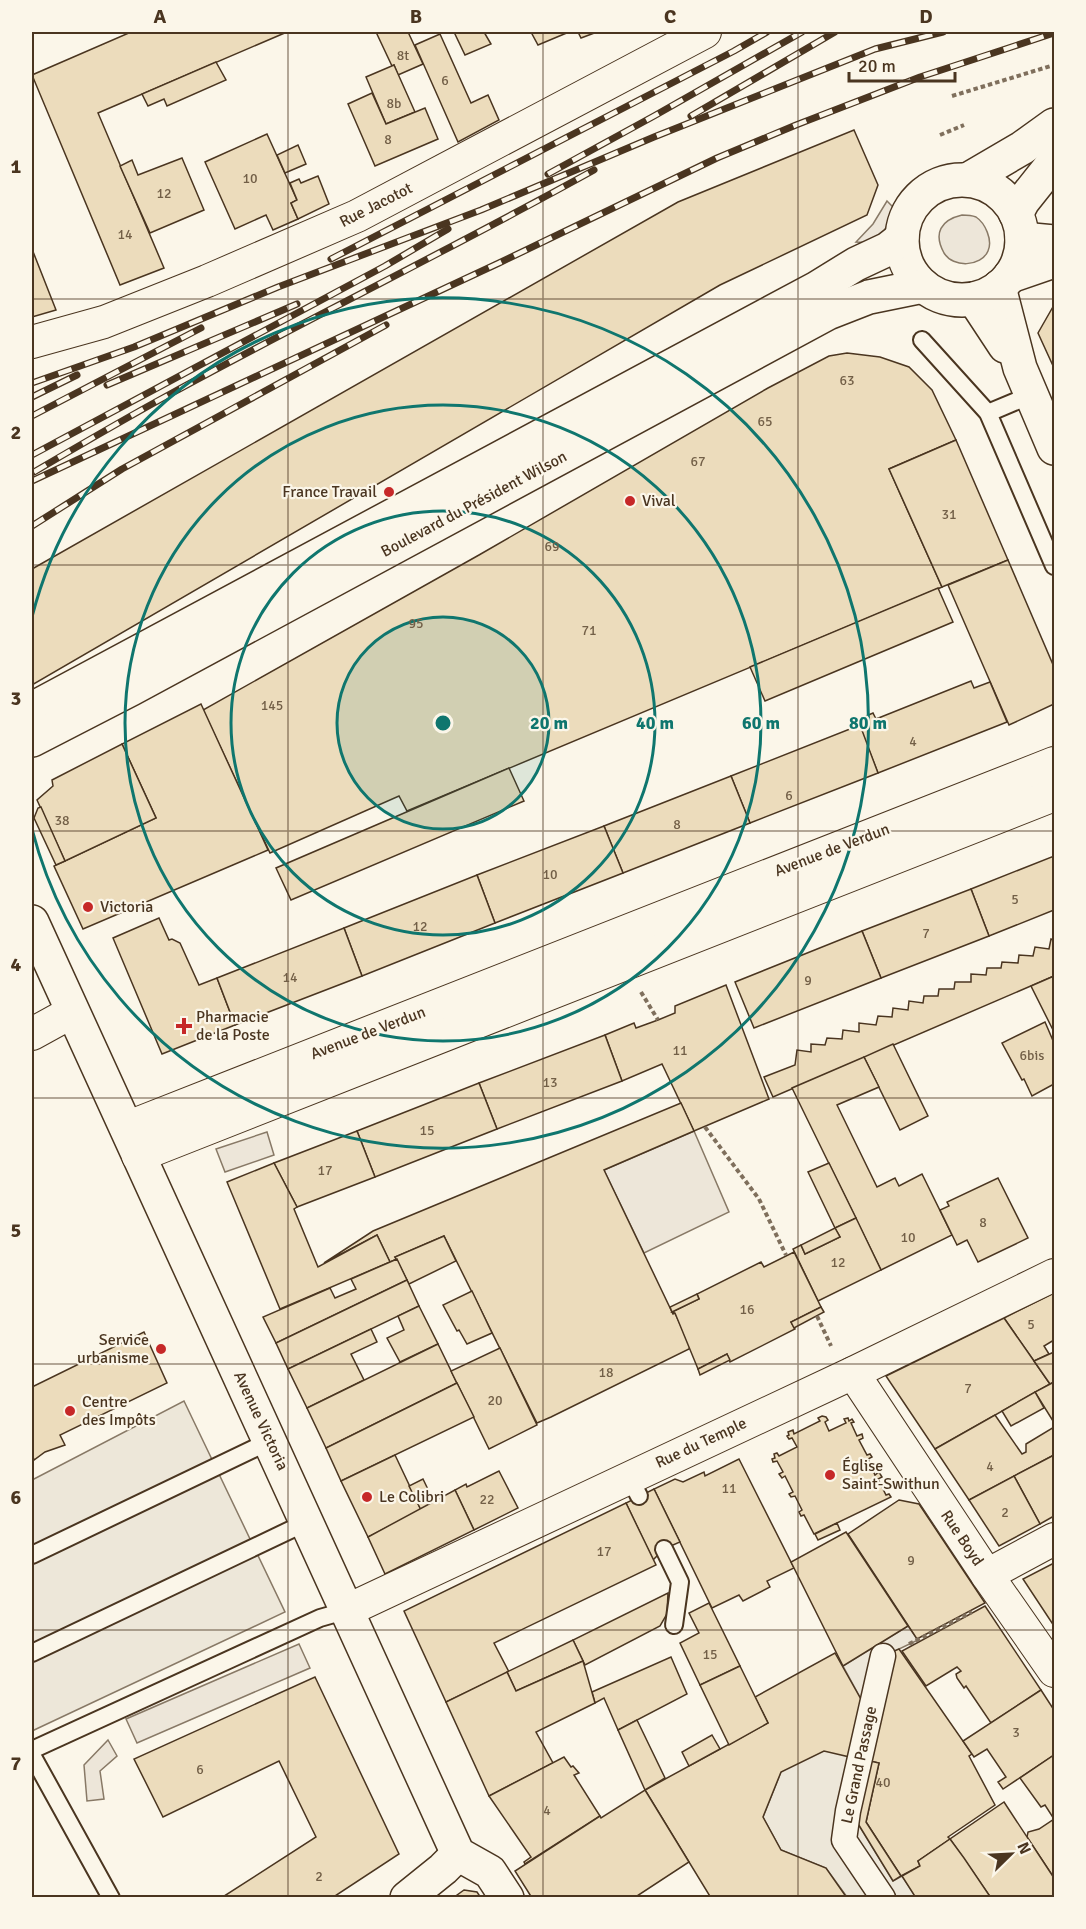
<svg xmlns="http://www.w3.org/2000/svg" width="1086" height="1929" font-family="Signika,sans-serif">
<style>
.green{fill:#ede6d9;stroke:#887966;stroke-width:1.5}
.parking{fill:#ede7d9;stroke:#887966;stroke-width:1.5}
.building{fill:#ecdcbc;stroke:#4a3520;stroke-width:1.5}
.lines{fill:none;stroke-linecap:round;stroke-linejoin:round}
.service-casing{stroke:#4a3520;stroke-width:20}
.pedestrian-casing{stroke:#4a3520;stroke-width:27}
.minor-casing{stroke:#4a3520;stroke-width:34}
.tertiary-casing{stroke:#4a3520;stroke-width:36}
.primary-casing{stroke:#4a3520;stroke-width:36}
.path{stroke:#7f6f5c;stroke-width:4;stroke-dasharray:4.5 3;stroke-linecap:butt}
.service{stroke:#fbf6e9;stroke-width:16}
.pedestrian{stroke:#fbf6e9;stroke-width:24}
.minor{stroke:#fbf6e9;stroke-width:32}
.tertiary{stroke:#fbf6e9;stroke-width:33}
.primary{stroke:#fbf6e9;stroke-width:33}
.rail-casing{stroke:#4a3520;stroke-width:7}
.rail{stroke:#fbf6e9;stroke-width:4.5;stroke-dasharray:14;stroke-linecap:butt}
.grid{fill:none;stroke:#4a3520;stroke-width:1.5;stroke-opacity:0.55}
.ring{fill:none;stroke:#0f766e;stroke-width:3}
.poi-dot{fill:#c62828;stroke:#fbf6e9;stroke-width:2}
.labels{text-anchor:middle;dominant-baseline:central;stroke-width:4.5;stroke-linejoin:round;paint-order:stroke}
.number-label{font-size:14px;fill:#725f47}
.street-label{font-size:16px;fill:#4a3520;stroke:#fbf6e9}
.poi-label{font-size:16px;fill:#4a3520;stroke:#fbf6e9;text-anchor:start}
.centre{fill:#0f766e;stroke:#fbf6e9;stroke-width:3}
.ring-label{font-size:18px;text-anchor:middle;font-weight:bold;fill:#0f766e;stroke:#fbf6e9;stroke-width:4.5;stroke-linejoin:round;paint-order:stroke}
.neatline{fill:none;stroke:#4a3520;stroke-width:2}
.grid-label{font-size:20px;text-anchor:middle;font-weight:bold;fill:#4a3520}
</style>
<rect width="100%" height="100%" fill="#fbf6e9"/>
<g class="green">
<polygon points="887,201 896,210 877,243 856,242 873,224"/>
<path d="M 962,215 C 967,215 971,215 976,217 C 985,223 993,240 988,251 C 981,267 953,268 944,253 C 933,233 941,220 962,215 Z"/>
<polygon points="694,1131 729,1212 644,1253 604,1170"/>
<polygon points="267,1132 274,1155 225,1172 216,1149"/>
<polygon points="299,1644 310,1668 137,1743 126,1719"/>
<polygon points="108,1740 117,1756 100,1771 104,1799 87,1801 84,1765"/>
</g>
<g class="parking">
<polygon points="184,1401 285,1612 32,1731 32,1480"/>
<polygon points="908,1626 918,1640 899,1649 857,1822 893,1881 902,1876 916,1897 847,1897 826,1868 781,1850 763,1817 781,1772 867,1710 843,1666"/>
</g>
<g class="building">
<polygon points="131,32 287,32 98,113 164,268 120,285 32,75"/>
<polygon points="376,32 408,32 423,64 398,75 394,65 392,66"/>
<polygon points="454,32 484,32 491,44 465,55"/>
<polygon points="531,32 569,32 538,45"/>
<polygon points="578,32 597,32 581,38"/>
<polygon points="440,34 471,103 488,95 499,120 458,142 415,45"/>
<polygon points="216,62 226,80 167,106 164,99 148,106 142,94"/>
<polygon points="394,65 415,112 386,124 366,77"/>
<polygon points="372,93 386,124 425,108 438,139 375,166 348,104"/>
<polygon points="854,130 878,185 867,215 720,285 32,685 32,569 678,202"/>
<polygon points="267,134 297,200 291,203 298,219 273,230 266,215 235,229 205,162"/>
<polygon points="298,145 306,164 285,173 277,155"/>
<polygon points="182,158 204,210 150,233 120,166 132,160 138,175"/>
<polygon points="318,176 329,204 298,219 291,203 297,200 290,183 299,179 301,183"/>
<polygon points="32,249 56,310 32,317"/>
<polygon points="1054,305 1054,368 1038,333"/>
<polygon points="847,353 880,357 909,367 932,390 956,440 889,469 942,587 407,811 399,796 270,853 203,710 479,555 768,388 829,356"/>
<polygon points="956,440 1008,560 942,587 889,469"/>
<polygon points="1008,560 1054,667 1054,704 1009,725 948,585"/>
<polygon points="938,588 953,622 765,701 750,667"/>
<polygon points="971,681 974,688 990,682 1007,722 878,773 857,720 873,713 876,719"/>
<polygon points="201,704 268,850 83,929 54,866 156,818 122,744"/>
<polygon points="860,725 878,773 750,823 731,776"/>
<polygon points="122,744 156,818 65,861 37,800 53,786 52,780"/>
<polygon points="509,768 524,801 291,900 276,868"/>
<polygon points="731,776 750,823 623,873 604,826"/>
<polygon points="41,807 65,861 56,865 34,818 38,808"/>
<polygon points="604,826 623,873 495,923 477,875"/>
<polygon points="1054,856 1054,910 989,936 971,889"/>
<polygon points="477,875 495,923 362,976 344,928"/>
<polygon points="971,889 989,936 881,978 862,931"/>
<polygon points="159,918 169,940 172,939 180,943 199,985 217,978 235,1025 162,1054 113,938"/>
<polygon points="344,928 362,976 235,1025 217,978"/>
<polygon points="862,931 881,978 754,1028 735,982"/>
<polygon points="1051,939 1054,940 1054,976 773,1097 764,1077 795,1065 797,1050 811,1052 811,1044 825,1045 827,1038 842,1039 843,1030 859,1032 859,1023 876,1025 878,1016 892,1017 893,1008 908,1010 909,1001 923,1003 924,996 938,996 939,989 954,989 955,982 971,982 971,974 986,975 987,968 1001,968 1002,962 1018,963 1019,955 1033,956 1035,947 1049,949"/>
<polygon points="1054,976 1054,1032 1031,986"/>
<polygon points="726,985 769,1099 694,1131 662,1064 622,1081 605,1035 634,1023 636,1028 658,1020 675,1013 675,1006"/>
<polygon points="1045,1022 1054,1043 1054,1084 1032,1096 1024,1079 1022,1080 1002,1043"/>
<polygon points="605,1035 622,1081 497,1129 479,1083"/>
<polygon points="893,1044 928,1116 900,1130 864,1057"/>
<polygon points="864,1057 879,1087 837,1105 877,1187 895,1178 899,1186 922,1174 952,1235 881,1270 792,1088"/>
<polygon points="479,1083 497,1129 375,1177 357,1131"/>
<polygon points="681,1103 694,1131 604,1170 673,1314 675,1313 690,1346 689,1349 551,1417 537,1423 444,1236 395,1257 397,1259 390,1262 377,1235 324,1263 373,1231"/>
<polygon points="357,1131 375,1177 297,1207 274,1163"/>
<polygon points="274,1163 297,1207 294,1209 318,1267 377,1235 390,1262 280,1309 227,1182"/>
<polygon points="829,1163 856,1218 835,1228 808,1172"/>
<polygon points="998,1178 1028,1238 978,1262 967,1240 957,1245 940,1210 949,1206 947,1202"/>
<polygon points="856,1218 881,1270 818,1301 793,1249 801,1245 805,1254 840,1237 835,1228"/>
<polygon points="835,1228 840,1237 805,1254 801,1245"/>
<polygon points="444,1236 456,1261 409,1284 395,1257"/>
<polygon points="794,1252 821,1307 791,1322 795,1329 730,1362 727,1354 698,1369 675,1313 672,1312 699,1299 697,1294 761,1262 764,1267"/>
<polygon points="397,1259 407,1280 276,1343 263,1317 330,1288 335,1298 356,1289 351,1279"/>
<polygon points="407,1280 419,1306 288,1369 276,1343"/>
<polygon points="472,1291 492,1333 467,1344 459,1330 457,1331 443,1305"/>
<polygon points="1054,1293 1054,1340 1044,1346 1049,1354 1034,1361 1004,1318"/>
<polygon points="697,1294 699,1299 672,1312 670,1307"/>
<polygon points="419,1306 438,1344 400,1362 387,1338 404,1330 398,1316"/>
<polygon points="821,1307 824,1312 794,1328 791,1322"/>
<polygon points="1004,1318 1050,1384 935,1449 886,1376"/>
<polygon points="371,1329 377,1342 351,1354 364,1380 307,1408 288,1369"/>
<polygon points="144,1332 167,1383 60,1435 65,1445 45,1452 34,1460 32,1454 32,1387"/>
<polygon points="438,1344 457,1383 326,1448 307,1408"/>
<polygon points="500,1348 537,1425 489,1449 451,1371"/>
<polygon points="1054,1352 1054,1382 1050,1384 1034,1361"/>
<polygon points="727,1354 730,1360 700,1375 698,1369"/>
<polygon points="1054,1382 1054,1420 1053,1421 1035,1392"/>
<polygon points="457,1383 474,1417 341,1481 326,1448"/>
<polygon points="1035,1392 1044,1408 1011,1426 1002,1411"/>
<polygon points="995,1415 1022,1454 1026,1452 1026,1444 1054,1427 1054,1455 969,1500 935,1449"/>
<polygon points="822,1416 826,1417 828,1420 825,1422 829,1431 846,1423 844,1419 848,1418 849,1421 852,1419 854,1422 851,1423 857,1436 862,1434 863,1438 859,1440 867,1455 870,1454 872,1457 868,1459 875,1475 879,1472 882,1477 878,1479 886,1495 889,1494 891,1497 814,1534 804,1515 801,1516 799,1512 802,1510 795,1496 791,1497 789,1494 793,1492 785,1476 782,1478 779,1474 783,1472 777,1461 773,1462 772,1459 775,1458 774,1454 777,1453 779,1456 797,1447 792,1438 789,1439 787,1436 789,1435 788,1432 793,1430 794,1434 820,1421 818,1418"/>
<polygon points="395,1455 421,1510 368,1537 341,1481"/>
<polygon points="1054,1455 1054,1516 1040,1524 1014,1476"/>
<polygon points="739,1459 794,1568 767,1581 770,1587 743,1601 739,1595 712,1608 654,1489 675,1479 683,1482 704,1472 705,1476"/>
<polygon points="499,1471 518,1508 474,1530 455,1490 466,1484 467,1487"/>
<polygon points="1014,1476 1040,1524 999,1546 969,1500"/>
<polygon points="423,1479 434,1502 421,1510 409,1486"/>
<polygon points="654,1489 680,1542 664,1549 653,1560 626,1503"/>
<polygon points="455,1490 474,1530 385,1574 368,1537"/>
<polygon points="899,1500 919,1504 985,1603 917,1639 848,1534"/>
<polygon points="626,1503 656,1565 494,1643 509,1672 446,1702 404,1611"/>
<polygon points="837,1523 840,1530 818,1540 815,1534"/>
<polygon points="846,1532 908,1626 843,1666 791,1562"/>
<polygon points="1054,1563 1054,1626 1023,1579"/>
<polygon points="668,1593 667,1614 660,1626 585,1665 573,1640"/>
<polygon points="709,1603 740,1666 700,1685 680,1643 699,1633 689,1613"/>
<polygon points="985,1606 1041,1690 991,1723 966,1686 964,1688 957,1678 956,1674 961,1671 957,1667 926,1686 902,1651"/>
<polygon points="573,1640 583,1661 516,1691 507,1672"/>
<polygon points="899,1649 972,1754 969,1756 995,1805 948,1837 950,1839 918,1861 920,1866 901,1876 866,1822 879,1763 870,1761 894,1651"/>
<polygon points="835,1653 867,1710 854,1758 824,1751 781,1772 763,1817 781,1850 826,1868 847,1898 711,1898 645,1790 768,1723 755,1697"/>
<polygon points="671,1657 687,1694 618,1730 604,1698 595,1703 592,1692"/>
<polygon points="583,1661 595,1703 536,1732 553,1763 489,1796 446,1702 507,1672 516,1691"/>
<polygon points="740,1666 768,1723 729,1745 700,1685"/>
<polygon points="315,1677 399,1854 332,1898 221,1898 316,1837 279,1761 163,1817 134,1759"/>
<polygon points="1041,1690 1054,1710 1054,1755 1003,1789 998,1782 1006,1777 987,1749 974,1757 963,1741"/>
<polygon points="637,1720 665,1778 645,1790 618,1730"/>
<polygon points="712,1735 720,1749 689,1766 682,1752"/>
<polygon points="1054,1755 1054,1878 1027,1837 1028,1832 1039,1829 1054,1819 1045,1805 1041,1807 1020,1778"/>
<polygon points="564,1757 571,1767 573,1766 579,1773 574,1775 600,1816 525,1864 524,1862 531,1857 489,1796"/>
<polygon points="870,1761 879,1763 866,1822 901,1876 893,1881 857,1822"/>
<polygon points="645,1790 689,1862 634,1898 532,1898 515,1871 600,1816 601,1818"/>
<polygon points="1004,1802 1054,1878 1054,1898 991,1898 950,1839"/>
<polygon points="950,1839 964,1858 991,1898 916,1898 902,1876 920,1866 918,1861"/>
<polygon points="464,1890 477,1892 481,1898 453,1898"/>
</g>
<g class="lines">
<g class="service-casing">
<g id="service">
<polyline points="922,340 988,413 1054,566"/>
<polyline points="988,413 1031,395"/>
<polyline points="629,1477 639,1496"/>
<polyline points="664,1549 680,1582 674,1625"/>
<polyline points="32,1555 270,1441"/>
<polyline points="32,1653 307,1522"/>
<polyline points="32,1750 320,1618 348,1610"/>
<polyline points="32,1755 111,1898"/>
</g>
</g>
<g class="pedestrian-casing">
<polyline id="pedestrian" points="883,1656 848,1811 844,1840 883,1898"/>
</g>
<g class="minor-casing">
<g id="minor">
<polyline points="32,342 104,322 207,281 357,216 705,32"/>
<polyline points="32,1034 72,1012"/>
<polyline points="126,1128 1054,763"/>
<polyline points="138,1156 1054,795"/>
<polyline points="853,1373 987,1575 1054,1671"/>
<polyline points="987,1575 1054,1539"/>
<polyline points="348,1610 853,1373 1054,1275"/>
</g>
</g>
<g class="tertiary-casing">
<g id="tertiary">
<polyline points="1022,239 1054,242"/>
<polyline points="1010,276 1054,261"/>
<polyline points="999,287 1020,368 1054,448"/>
<polyline points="974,299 1005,346"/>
<polyline points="32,922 458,1854 490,1872 507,1898"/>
<polyline points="407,1898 443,1869 458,1854"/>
</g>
</g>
<g class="primary-casing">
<g id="primary">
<polyline points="969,179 1022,148 1054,125"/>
<circle cx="962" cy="240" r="60"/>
<polyline points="1016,214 1023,201 1054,162"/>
<polyline points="32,709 817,288 856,264 888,249 902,238"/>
<polyline points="32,740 131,689 828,313 869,297 923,286"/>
</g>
</g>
<g class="path">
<polyline points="952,96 1054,65"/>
<polyline points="940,135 964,125"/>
<polyline points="641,992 658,1020"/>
<polyline points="705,1127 759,1199 786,1255"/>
<polyline points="817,1316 831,1346"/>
<polyline points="909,1644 972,1612"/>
</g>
<use href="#service" class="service"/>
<use href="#pedestrian" class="pedestrian"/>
<use href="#minor" class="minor"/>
<use href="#tertiary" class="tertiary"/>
<use href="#primary" class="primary"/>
<g class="rail-casing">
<g id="rail">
<polyline points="691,116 835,32"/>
<polyline points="548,174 654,116 802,32"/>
<polyline points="331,259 734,51 767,32"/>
<polyline points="32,383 134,347 278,287 481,210 654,137 875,49 943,32"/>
<polyline points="107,385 297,304"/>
<polyline points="32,397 77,375"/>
<polyline points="32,416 201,328"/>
<polyline points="32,455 385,266 448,229"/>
<path d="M 34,472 C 80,445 126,418 172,393 C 312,317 455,247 594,170"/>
<polyline points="32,481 499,263 717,158 796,125 920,77 1054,33"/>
<polyline points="32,526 122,469 386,325"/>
</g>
</g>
<use href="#rail" class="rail"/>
</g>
<path class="grid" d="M 288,32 L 288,1898M 543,32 L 543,1898M 798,32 L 798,1898M 32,299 L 1054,299M 32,565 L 1054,565M 32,831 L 1054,831M 32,1098 L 1054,1098M 32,1364 L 1054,1364M 32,1630 L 1054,1630"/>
<circle cx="443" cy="723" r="106" fill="#0f766e" fill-opacity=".12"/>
<g class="ring">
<circle cx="443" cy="723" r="106"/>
<circle cx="443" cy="723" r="212"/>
<circle cx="443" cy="723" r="318"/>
<path d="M32 617A425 425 0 1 1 32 829"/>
</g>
<g class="poi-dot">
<circle cx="389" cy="492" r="6"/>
<circle cx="630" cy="501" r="6"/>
<circle cx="88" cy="907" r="6"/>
<path d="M181 1017h6v6h6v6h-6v6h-6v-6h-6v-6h6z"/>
<circle cx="161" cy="1349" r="6"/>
<circle cx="70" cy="1411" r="6"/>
<circle cx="830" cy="1475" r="6"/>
<circle cx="367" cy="1497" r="6"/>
</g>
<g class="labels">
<g class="number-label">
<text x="403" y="55">8t</text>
<text x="445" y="80">6</text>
<text x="394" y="103">8b</text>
<text x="388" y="139">8</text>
<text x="250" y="178">10</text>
<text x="164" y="193">12</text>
<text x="125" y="234">14</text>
<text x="847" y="380">63</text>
<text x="765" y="421">65</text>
<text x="698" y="461">67</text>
<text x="949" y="514">31</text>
<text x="552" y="546">69</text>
<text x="416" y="623">95</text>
<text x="589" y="630">71</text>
<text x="272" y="705">145</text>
<text x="913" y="741">4</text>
<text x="789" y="795">6</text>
<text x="62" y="820">38</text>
<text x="677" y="824">8</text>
<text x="550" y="874">10</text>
<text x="1015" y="899">5</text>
<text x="420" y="926">12</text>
<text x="926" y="933">7</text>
<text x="290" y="977">14</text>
<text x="808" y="980">9</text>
<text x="680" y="1050">11</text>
<text x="1032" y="1055">6bis</text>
<text x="550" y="1082">13</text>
<text x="427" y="1130">15</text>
<text x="325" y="1170">17</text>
<text x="983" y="1222">8</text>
<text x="908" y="1237">10</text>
<text x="838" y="1262">12</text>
<text x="747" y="1309">16</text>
<text x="1031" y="1324">5</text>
<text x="606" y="1372">18</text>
<text x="968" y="1388">7</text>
<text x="495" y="1400">20</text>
<text x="990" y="1466">4</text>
<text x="729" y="1488">11</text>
<text x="487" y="1499">22</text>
<text x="1005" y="1512">2</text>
<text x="604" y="1551">17</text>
<text x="911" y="1560">9</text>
<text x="710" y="1654">15</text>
<text x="1016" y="1732">3</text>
<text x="200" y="1769">6</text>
<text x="883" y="1782">40</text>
<text x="547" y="1810">4</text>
<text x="319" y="1876">2</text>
</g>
<g class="street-label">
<text transform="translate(376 205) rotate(-27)">Rue Jacotot</text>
<text transform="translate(474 504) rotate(-28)">Boulevard du Président Wilson</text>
<text transform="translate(832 850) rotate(-21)">Avenue de Verdun</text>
<text transform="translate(368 1033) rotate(-21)">Avenue de Verdun</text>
<text transform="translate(261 1421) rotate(65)">Avenue Victoria</text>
<text transform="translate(701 1443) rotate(-25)">Rue du Temple</text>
<text transform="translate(962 1538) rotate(56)">Rue Boyd</text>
<text transform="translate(859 1765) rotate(-78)">Le Grand Passage</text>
</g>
<g class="poi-label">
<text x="377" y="492" text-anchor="end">France Travail</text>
<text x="642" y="501">Vival</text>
<text x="100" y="907">Victoria</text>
<text x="196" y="1017">Pharmacie<tspan x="196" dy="18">de la Poste</tspan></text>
<text x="149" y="1340" text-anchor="end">Service<tspan x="149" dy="18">urbanisme</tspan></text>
<text x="82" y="1402">Centre<tspan x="82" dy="18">des Impôts</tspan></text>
<text x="842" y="1466">Église<tspan x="842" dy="18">Saint-Swithun</tspan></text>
<text x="379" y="1497">Le Colibri</text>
</g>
</g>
<circle cx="443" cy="723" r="9" class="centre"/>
<g class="ring-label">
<text x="549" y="729">20 m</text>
<text x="655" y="729">40 m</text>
<text x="761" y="729">60 m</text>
<text x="868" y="729">80 m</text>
</g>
<rect width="1086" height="1929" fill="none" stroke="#fbf6e9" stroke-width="66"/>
<g transform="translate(1011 1854) rotate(66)" stroke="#fbf6e9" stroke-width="4.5" paint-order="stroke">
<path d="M0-4.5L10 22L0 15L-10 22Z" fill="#4a3520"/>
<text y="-9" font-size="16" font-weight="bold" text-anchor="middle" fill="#4a3520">N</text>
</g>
<path d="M849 72v9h106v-9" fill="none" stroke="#4a3520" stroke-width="3"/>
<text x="858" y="72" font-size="18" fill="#4a3520" stroke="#fbf6e9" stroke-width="4.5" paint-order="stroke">20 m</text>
<rect x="33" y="33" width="1020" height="1863" class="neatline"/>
<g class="grid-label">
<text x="160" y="23">A</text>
<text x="416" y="23">B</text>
<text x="670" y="23">C</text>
<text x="926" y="23">D</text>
<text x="16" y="173">1</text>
<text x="16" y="439">2</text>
<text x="16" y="705">3</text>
<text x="16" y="971">4</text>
<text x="16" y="1237">5</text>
<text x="16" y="1504">6</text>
<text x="16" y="1770">7</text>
</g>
</svg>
